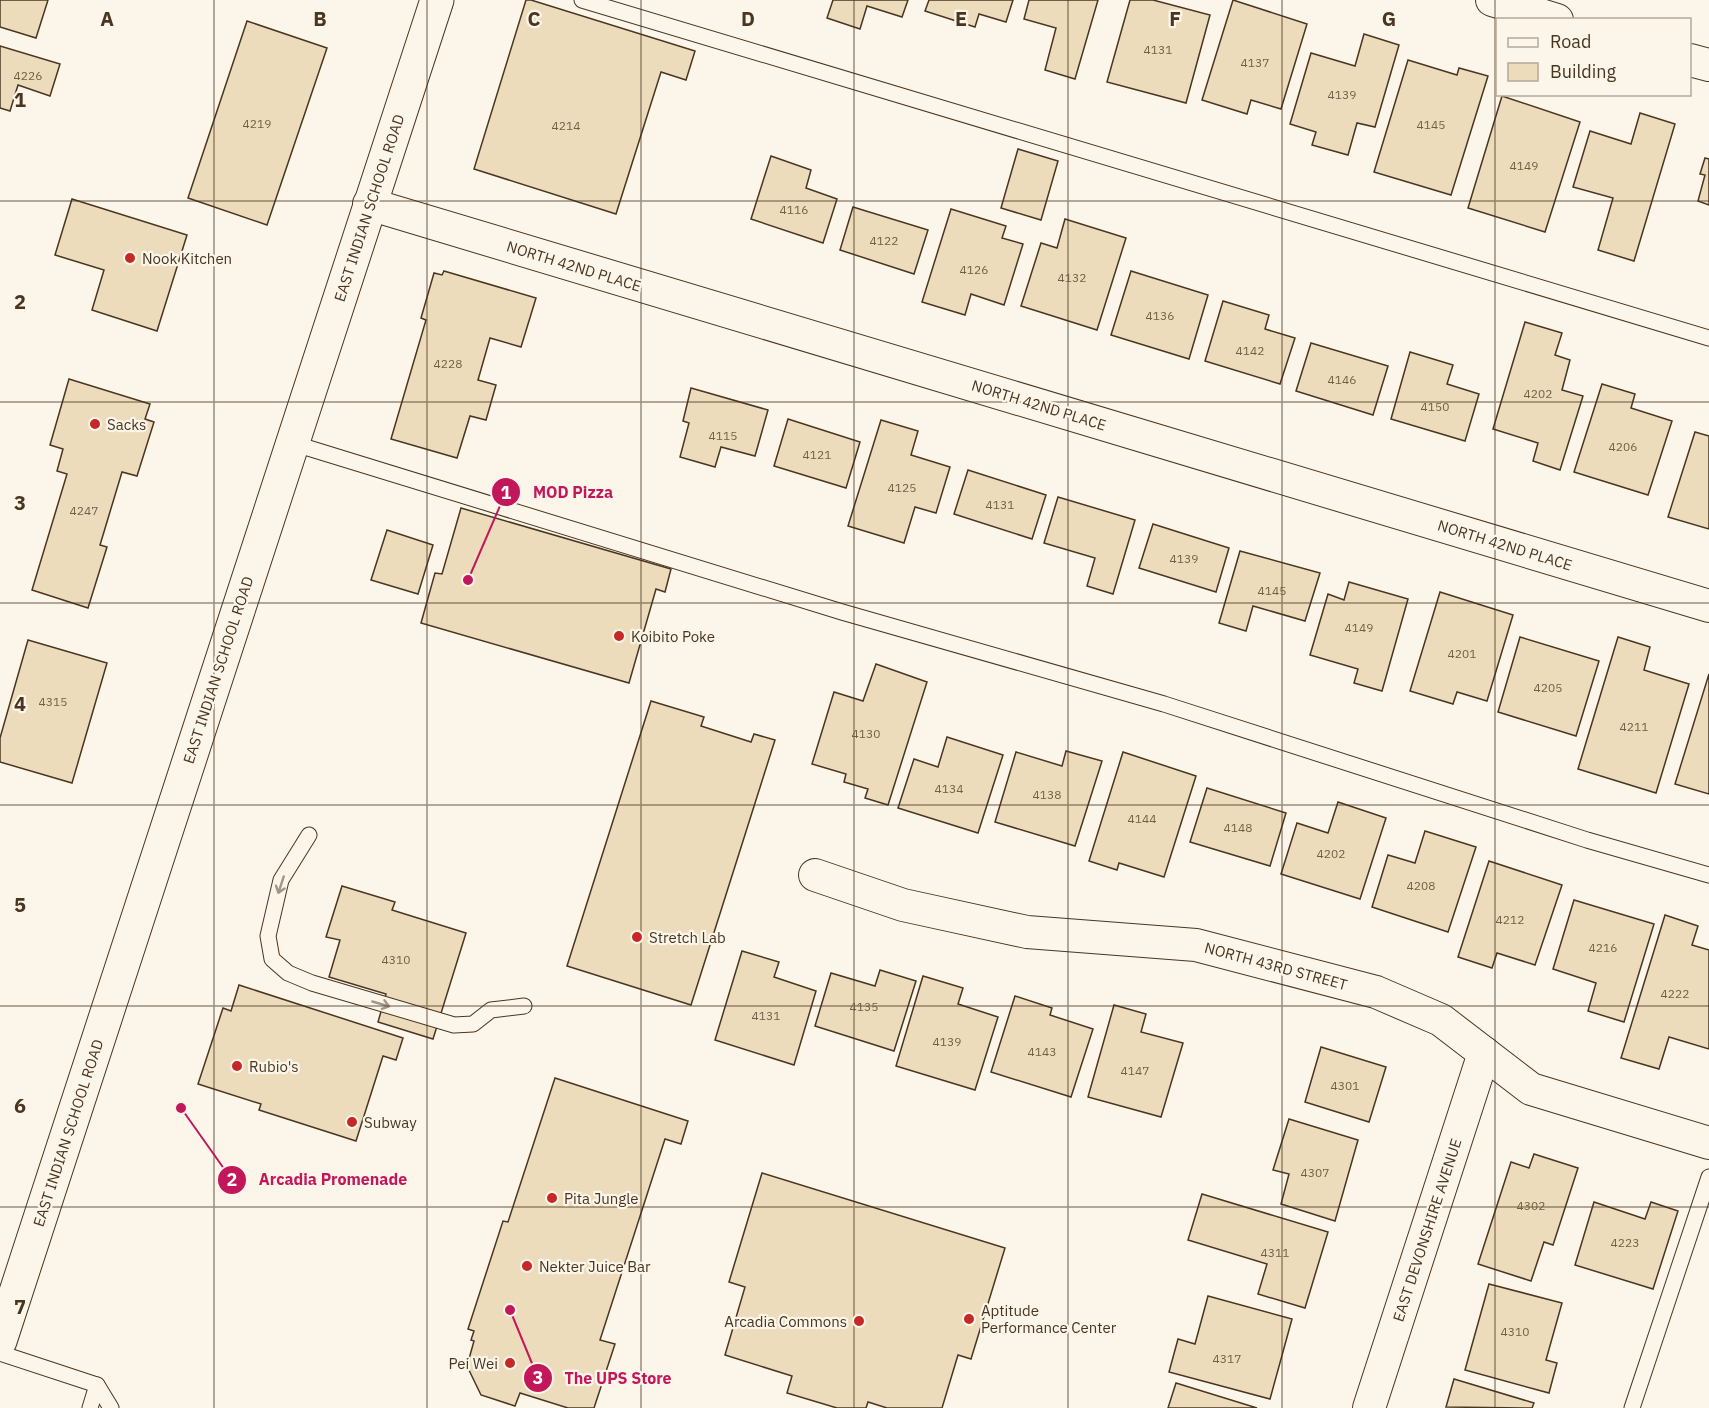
<svg xmlns="http://www.w3.org/2000/svg" width="1709" height="1408" font-family="'IBM Plex Sans',sans-serif">
<style>
.building{fill:#ecdcbc;stroke:#4a3520;stroke-width:1.5}
.lines{fill:none;stroke-linecap:round;stroke-linejoin:round}
.lane-casing{stroke:#4a3520;stroke-width:17}
.street-casing{stroke:#4a3520;stroke-width:34}
.secondary-casing{stroke:#4a3520;stroke-width:35}
.lane{stroke:#fbf6e9;stroke-width:15}
.street{stroke:#fbf6e9;stroke-width:32}
.secondary{stroke:#fbf6e9;stroke-width:33}
.oneway{stroke:#a29684}
.grid{fill:none;stroke:#4a3520;stroke-width:1.5;stroke-opacity:0.55}
.poi-dot{fill:#c62828;stroke:#fbf6e9;stroke-width:2}
.labels{text-anchor:middle;dominant-baseline:central;stroke-width:4.5;stroke-linejoin:round;paint-order:stroke}
.number-label{font-size:12px;fill:#725f47}
.street-label{font-size:15px;fill:#4a3520;stroke:#fbf6e9}
.poi-label{font-size:15px;fill:#4a3520;stroke:#fbf6e9;text-anchor:start}
.grid-label{font-size:20px;text-anchor:middle;font-weight:bold;fill:#4a3520;stroke:#fbf6e9;stroke-width:4.5;stroke-linejoin:round;paint-order:stroke}
.leader{fill:none;stroke:#c2185b;stroke-width:2}
.callout-dot{fill:#c2185b;stroke:#fbf6e9;stroke-width:2}
.mark-label{font-size:18px;text-anchor:middle;font-weight:bold;fill:#fff}
.callout-label{font-size:16px;text-anchor:middle;font-weight:bold;fill:#c2185b;stroke:#fbf6e9;stroke-width:4.5;stroke-linejoin:round;paint-order:stroke}
</style>
<rect width="100%" height="100%" fill="#fbf6e9"/>
<g class="building">
<polygon points="0,0 48,0 36,38 0,27"/>
<polygon points="526,0 531,0 695,51 686,80 661,72 616,214 474,169"/>
<polygon points="833,0 908,0 902,17 867,6 860,29 827,18"/>
<polygon points="929,0 1013,0 1006,22 979,14 975,27 925,11"/>
<polygon points="1029,0 1098,0 1075,79 1045,70 1056,28 1024,19"/>
<polygon points="1130,0 1153,0 1210,15 1186,103 1107,82"/>
<polygon points="1233,0 1307,24 1281,109 1251,100 1247,114 1202,100"/>
<polygon points="247,21 327,48 267,225 188,198"/>
<polygon points="1364,34 1399,45 1375,127 1357,123 1348,155 1312,145 1316,132 1290,124 1311,53 1355,66"/>
<polygon points="0,46 60,64 50,96 18,85 10,111 0,108"/>
<polygon points="1408,60 1457,75 1459,68 1488,76 1451,195 1374,172"/>
<polygon points="1502,96 1580,122 1545,232 1468,208"/>
<polygon points="1640,113 1675,124 1634,261 1598,250 1613,198 1573,187 1590,131 1631,144"/>
<polygon points="1018,149 1058,161 1041,220 1001,208"/>
<polygon points="771,156 811,170 806,188 837,199 823,243 751,219"/>
<polygon points="1705,158 1709,159 1709,205 1698,201 1705,175 1700,174"/>
<polygon points="72,199 187,235 157,331 92,310 104,270 55,255"/>
<polygon points="853,207 928,230 914,274 840,250"/>
<polygon points="951,209 1006,226 1002,238 1023,244 1004,305 971,294 965,315 922,302"/>
<polygon points="1065,219 1126,238 1097,330 1021,306 1041,243 1057,248"/>
<polygon points="444,271 536,298 521,347 490,338 478,380 496,385 486,420 470,416 457,458 391,439 426,320 421,318 434,273 442,275"/>
<polygon points="1131,271 1208,295 1189,359 1111,335"/>
<polygon points="1223,301 1269,315 1265,329 1295,338 1280,384 1205,361"/>
<polygon points="1525,322 1562,333 1555,355 1570,360 1562,390 1583,396 1560,470 1533,461 1538,443 1493,429"/>
<polygon points="1311,343 1388,366 1373,415 1296,391"/>
<polygon points="1410,352 1453,365 1447,384 1479,394 1465,441 1391,419"/>
<polygon points="69,379 150,404 145,419 154,422 137,476 122,472 100,545 107,547 88,608 32,590 67,474 57,471 63,449 50,445"/>
<polygon points="1602,384 1635,394 1631,408 1672,421 1648,495 1574,472"/>
<polygon points="691,388 768,410 755,456 721,447 715,467 680,457 689,423 683,421"/>
<polygon points="788,419 860,442 846,488 774,466"/>
<polygon points="881,420 918,431 911,455 950,467 936,513 915,507 904,543 848,526"/>
<polygon points="1695,432 1709,436 1709,529 1668,517"/>
<polygon points="968,470 1046,495 1032,539 954,514"/>
<polygon points="1058,497 1135,520 1113,594 1087,586 1095,558 1044,543"/>
<polygon points="461,508 671,569 665,592 656,589 629,683 421,623 435,573 442,574"/>
<polygon points="1153,524 1229,548 1216,592 1139,568"/>
<polygon points="387,530 433,545 418,594 371,580"/>
<polygon points="1240,551 1320,573 1305,621 1253,606 1246,631 1219,623"/>
<polygon points="1349,582 1408,599 1382,691 1354,683 1358,669 1310,655 1328,594 1344,600"/>
<polygon points="1440,592 1513,615 1487,701 1457,692 1453,704 1410,691"/>
<polygon points="1520,637 1599,661 1576,736 1498,712"/>
<polygon points="1618,637 1650,647 1644,670 1689,684 1656,793 1578,769"/>
<polygon points="28,640 107,663 72,783 0,762 0,738"/>
<polygon points="876,664 927,682 888,805 865,798 868,789 844,782 846,774 812,764 834,692 863,701"/>
<polygon points="1709,674 1709,794 1675,784"/>
<polygon points="651,701 704,717 701,726 751,742 754,734 775,740 691,1005 567,966"/>
<polygon points="947,737 1003,755 978,833 898,808 914,759 938,767"/>
<polygon points="1066,751 1102,761 1075,846 995,822 1016,752 1062,766"/>
<polygon points="1123,752 1196,776 1164,877 1119,863 1117,870 1089,861"/>
<polygon points="1207,788 1286,813 1270,866 1190,842"/>
<polygon points="1338,802 1386,818 1360,899 1281,874 1297,823 1328,833"/>
<polygon points="1425,831 1476,847 1448,932 1372,907 1388,855 1415,863"/>
<polygon points="1489,861 1562,885 1535,965 1497,953 1492,968 1458,957"/>
<polygon points="342,886 395,902 392,910 466,933 433,1039 378,1022 386,994 329,977 340,940 326,937"/>
<polygon points="1574,900 1654,924 1624,1022 1588,1011 1596,983 1553,969"/>
<polygon points="1665,915 1698,926 1692,945 1709,950 1709,1049 1669,1037 1659,1069 1621,1058"/>
<polygon points="742,951 779,962 774,977 816,991 794,1065 715,1040"/>
<polygon points="880,970 916,981 894,1051 815,1026 831,973 875,986"/>
<polygon points="923,976 963,988 958,1004 998,1017 975,1090 896,1066"/>
<polygon points="239,985 403,1038 396,1060 383,1056 356,1141 259,1110 261,1104 198,1084 223,1008 231,1011"/>
<polygon points="1015,996 1052,1008 1050,1015 1093,1029 1071,1097 991,1072"/>
<polygon points="1114,1005 1146,1014 1141,1032 1183,1043 1161,1117 1088,1097"/>
<polygon points="1321,1047 1386,1067 1369,1122 1305,1102"/>
<polygon points="555,1078 688,1121 681,1144 665,1139 600,1340 615,1344 594,1408 568,1408 520,1393 515,1406 481,1395 467,1366 474,1341 471,1340 474,1331 468,1329 503,1221 508,1222"/>
<polygon points="1289,1119 1358,1140 1335,1221 1281,1204 1289,1174 1273,1170"/>
<polygon points="1534,1154 1578,1168 1553,1245 1544,1242 1531,1281 1478,1264 1511,1162 1529,1168"/>
<polygon points="762,1173 1005,1248 971,1359 958,1355 942,1408 887,1408 868,1402 866,1408 837,1408 787,1393 792,1376 725,1355 745,1287 729,1282"/>
<polygon points="1202,1194 1328,1232 1305,1308 1258,1294 1267,1264 1188,1240"/>
<polygon points="1594,1202 1645,1219 1651,1202 1678,1211 1653,1289 1575,1265"/>
<polygon points="1489,1284 1562,1303 1546,1360 1557,1363 1549,1393 1465,1370"/>
<polygon points="1208,1296 1292,1319 1270,1399 1169,1372 1178,1339 1195,1344"/>
<polygon points="1454,1379 1534,1403 1532,1408 1446,1407"/>
<polygon points="1176,1383 1257,1408 1168,1408"/>
</g>
<g class="lines">
<g class="lane-casing">
<g id="lane">
<polyline points="582,0 1709,338"/>
<polyline points="292,443 842,612 1164,704 1587,840 1709,875"/>
<polyline points="309,835 281,880 268,936 272,959 288,973 312,983 454,1025 473,1024 491,1010 524,1006"/>
<polyline points="0,1353 97,1385 111,1408"/>
<polyline points="90,1408 97,1385"/>
<polyline points="1632,1408 1709,1177"/>
</g>
</g>
<g class="street-casing">
<g id="street">
<polyline points="1492,0 1557,20"/>
<polyline points="1690,60 1709,65"/>
<polyline points="369,204 1709,606"/>
<polyline points="815,875 903,905 1027,932 1196,945 1376,992 1441,1020 1531,1089 1709,1143"/>
<polyline points="1369,1408 1484,1053"/>
</g>
</g>
<g class="secondary-casing">
<polyline id="secondary" points="0,1341 437,0"/>
</g>
<use href="#lane" class="lane"/>
<use href="#street" class="street"/>
<use href="#secondary" class="secondary"/>
</g>
<defs><path id="oneway-shaft" d="M-6 0H5M1.5-3L5.5 0L1.5 3" fill="none" stroke-width="1.6" stroke-linecap="round" stroke-linejoin="round" transform="scale(1.5)"/></defs>
<g class="oneway">
<use href="#oneway-shaft" transform="translate(281 885) rotate(108)"/>
<use href="#oneway-shaft" transform="translate(381 1004) rotate(16)"/>
</g>
<path class="grid" d="M 214,0 L 214,1408M 427,0 L 427,1408M 641,0 L 641,1408M 854,0 L 854,1408M 1068,0 L 1068,1408M 1282,0 L 1282,1408M 1495,0 L 1495,1408M 0,201 L 1709,201M 0,402 L 1709,402M 0,603 L 1709,603M 0,805 L 1709,805M 0,1006 L 1709,1006M 0,1207 L 1709,1207"/>
<g class="poi-dot">
<circle cx="130" cy="258" r="6"/>
<circle cx="95" cy="424" r="6"/>
<circle cx="619" cy="636" r="6"/>
<circle cx="637" cy="937" r="6"/>
<circle cx="237" cy="1066" r="6"/>
<circle cx="352" cy="1122" r="6"/>
<circle cx="552" cy="1198" r="6"/>
<circle cx="527" cy="1266" r="6"/>
<circle cx="969" cy="1319" r="6"/>
<circle cx="859" cy="1321" r="6"/>
<circle cx="510" cy="1363" r="6"/>
</g>
<g class="labels">
<g class="number-label">
<text x="1158" y="49">4131</text>
<text x="1255" y="62">4137</text>
<text x="28" y="75">4226</text>
<text x="1342" y="94">4139</text>
<text x="257" y="123">4219</text>
<text x="1431" y="124">4145</text>
<text x="566" y="125">4214</text>
<text x="1524" y="165">4149</text>
<text x="794" y="209">4116</text>
<text x="884" y="240">4122</text>
<text x="974" y="269">4126</text>
<text x="1072" y="277">4132</text>
<text x="1160" y="315">4136</text>
<text x="1250" y="350">4142</text>
<text x="448" y="363">4228</text>
<text x="1342" y="379">4146</text>
<text x="1538" y="393">4202</text>
<text x="1435" y="406">4150</text>
<text x="723" y="435">4115</text>
<text x="1623" y="446">4206</text>
<text x="817" y="454">4121</text>
<text x="902" y="487">4125</text>
<text x="1000" y="504">4131</text>
<text x="84" y="510">4247</text>
<text x="1184" y="558">4139</text>
<text x="1272" y="590">4145</text>
<text x="1359" y="627">4149</text>
<text x="1462" y="653">4201</text>
<text x="1548" y="687">4205</text>
<text x="53" y="701">4315</text>
<text x="1634" y="726">4211</text>
<text x="866" y="733">4130</text>
<text x="949" y="788">4134</text>
<text x="1047" y="794">4138</text>
<text x="1142" y="818">4144</text>
<text x="1238" y="827">4148</text>
<text x="1331" y="853">4202</text>
<text x="1421" y="885">4208</text>
<text x="1510" y="919">4212</text>
<text x="1603" y="947">4216</text>
<text x="396" y="959">4310</text>
<text x="1675" y="993">4222</text>
<text x="864" y="1006">4135</text>
<text x="766" y="1015">4131</text>
<text x="947" y="1041">4139</text>
<text x="1042" y="1051">4143</text>
<text x="1135" y="1070">4147</text>
<text x="1345" y="1085">4301</text>
<text x="1315" y="1172">4307</text>
<text x="1531" y="1205">4302</text>
<text x="1625" y="1242">4223</text>
<text x="1275" y="1252">4311</text>
<text x="1515" y="1331">4310</text>
<text x="1227" y="1358">4317</text>
</g>
<g class="street-label">
<text transform="translate(369 208) rotate(-72)">EAST INDIAN SCHOOL ROAD</text>
<text transform="translate(574 266) rotate(17)">NORTH 42ND PLACE</text>
<text transform="translate(1039 405) rotate(17)">NORTH 42ND PLACE</text>
<text transform="translate(1505 545) rotate(17)">NORTH 42ND PLACE</text>
<text transform="translate(218 670) rotate(-72)">EAST INDIAN SCHOOL ROAD</text>
<text transform="translate(1276 966) rotate(15)">NORTH 43RD STREET</text>
<text transform="translate(68 1133) rotate(-72)">EAST INDIAN SCHOOL ROAD</text>
<text transform="translate(1427 1230) rotate(-72)">EAST DEVONSHIRE AVENUE</text>
</g>
<g class="poi-label">
<text x="142" y="258">Nook Kitchen</text>
<text x="107" y="424">Sacks</text>
<text x="631" y="636">Koibito Poke</text>
<text x="649" y="937">Stretch Lab</text>
<text x="249" y="1066">Rubio's</text>
<text x="364" y="1122">Subway</text>
<text x="564" y="1198">Pita Jungle</text>
<text x="539" y="1266">Nekter Juice Bar</text>
<text x="981" y="1310">Aptitude<tspan x="981" dy="17">Performance Center</tspan></text>
<text x="847" y="1321" text-anchor="end">Arcadia Commons</text>
<text x="498" y="1363" text-anchor="end">Pei Wei</text>
</g>
</g>
<g class="grid-label">
<text x="107" y="26">A</text>
<text x="320" y="26">B</text>
<text x="534" y="26">C</text>
<text x="748" y="26">D</text>
<text x="961" y="26">E</text>
<text x="1175" y="26">F</text>
<text x="1389" y="26">G</text>
<text x="20" y="107">1</text>
<text x="20" y="309">2</text>
<text x="20" y="510">3</text>
<text x="20" y="711">4</text>
<text x="20" y="912">5</text>
<text x="20" y="1113">6</text>
<text x="20" y="1314">7</text>
</g>
<path class="leader" d="M468 580L506 492M181 1108L232 1180M510 1310L538 1378"/>
<g class="callout-dot">
<circle cx="468" cy="580" r="6"/>
<circle cx="181" cy="1108" r="6"/>
<circle cx="510" cy="1310" r="6"/>
<circle cx="506" cy="492" r="15"/>
<circle cx="232" cy="1180" r="15"/>
<circle cx="538" cy="1378" r="15"/>
</g>
<g class="mark-label">
<text x="506" y="499">1</text>
<text x="232" y="1186">2</text>
<text x="538" y="1384">3</text>
</g>
<g class="callout-label">
<text x="573" y="498">MOD Pizza</text>
<text x="333" y="1185">Arcadia Promenade</text>
<text x="618" y="1384">The UPS Store</text>
</g>
<rect x="1496" y="18" width="195" height="78" fill="#fbf6e9" stroke="#b4a999" stroke-width="1.5"/>
<rect x="1508" y="38" width="30" height="9" fill="#fbf6e9" stroke="#b4a999" stroke-width="1.5"/>
<text x="1550" y="48" font-size="18" fill="#4a3520">Road</text>
<rect x="1508" y="63" width="30" height="18" fill="#ecdcbc" stroke="#b4a999" stroke-width="1.5"/>
<text x="1550" y="78" font-size="18" fill="#4a3520">Building</text>
</svg>
